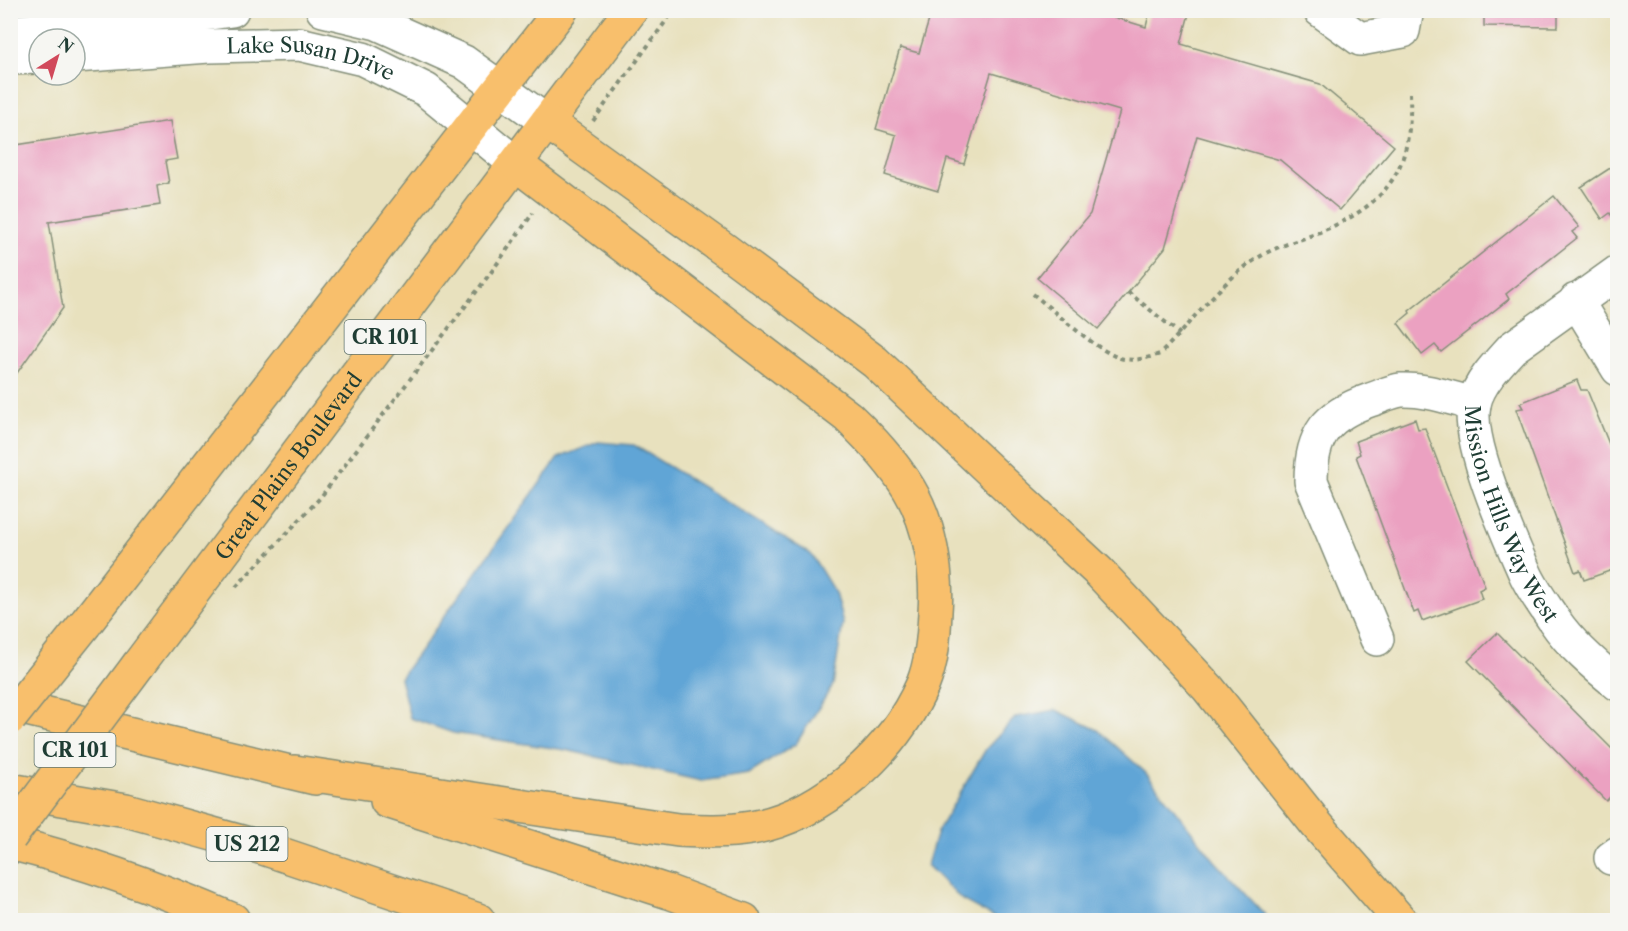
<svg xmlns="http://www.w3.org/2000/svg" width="1628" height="931" font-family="'Libre Caslon Text',serif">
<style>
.water{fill:#61a5d6;stroke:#407185;stroke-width:1.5}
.building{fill:#eba1c1}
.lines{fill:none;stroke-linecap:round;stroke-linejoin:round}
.minor-casing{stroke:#848f79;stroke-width:36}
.major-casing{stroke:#848f79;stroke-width:36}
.highway-casing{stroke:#848f79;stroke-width:36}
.path{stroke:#848f79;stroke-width:4;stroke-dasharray:4.5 4.5;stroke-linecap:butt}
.minor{stroke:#fff;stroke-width:33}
.major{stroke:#f8bf6c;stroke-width:33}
.highway{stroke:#f8bf6c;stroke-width:33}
.major-bridge-casing{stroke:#848f79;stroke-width:36;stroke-linecap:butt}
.major-bridge{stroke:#f8bf6c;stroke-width:33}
.labels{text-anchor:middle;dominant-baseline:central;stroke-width:4.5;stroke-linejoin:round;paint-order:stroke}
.shield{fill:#f6f6f2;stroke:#60746d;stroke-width:1.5}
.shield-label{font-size:20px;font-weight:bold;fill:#1f3d34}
.street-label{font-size:21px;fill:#1f3d34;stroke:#f6f6f2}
</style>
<rect width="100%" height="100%" fill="#f6f6f2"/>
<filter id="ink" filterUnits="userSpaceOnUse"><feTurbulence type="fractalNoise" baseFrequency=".0167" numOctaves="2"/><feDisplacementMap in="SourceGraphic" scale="12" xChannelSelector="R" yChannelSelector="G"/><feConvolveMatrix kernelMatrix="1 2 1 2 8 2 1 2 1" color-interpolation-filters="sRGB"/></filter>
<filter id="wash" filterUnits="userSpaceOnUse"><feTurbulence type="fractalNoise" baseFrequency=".008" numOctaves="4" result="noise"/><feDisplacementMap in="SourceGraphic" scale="24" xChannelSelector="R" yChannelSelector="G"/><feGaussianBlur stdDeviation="1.35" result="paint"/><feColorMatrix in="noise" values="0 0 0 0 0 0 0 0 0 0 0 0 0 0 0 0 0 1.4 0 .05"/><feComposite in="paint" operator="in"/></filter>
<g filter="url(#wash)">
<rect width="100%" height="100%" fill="#e8e1be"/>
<g class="water">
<polygon points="598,442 634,445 811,554 835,593 843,623 833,685 796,744 749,774 701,781 566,750 453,733 410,718 400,678 558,458"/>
<polygon points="1056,710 1098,730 1146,773 1215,861 1270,920 999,920 962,900 927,865 937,832 986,749 1016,717"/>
</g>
<g id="blocks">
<g class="building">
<polygon points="932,10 1090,10 1146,27 1150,10 1190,10 1181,44 1320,84 1394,146 1340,210 1280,160 1197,136 1165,248 1098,329 1037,278 1090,214 1120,111 991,73 964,164 947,159 938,191 885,175 896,135 876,129 900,48 919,53"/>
<polygon points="1484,10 1558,10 1558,27 1484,26"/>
<polygon points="170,121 177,159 165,161 169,183 157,186 160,205 49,222 63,308 10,383 10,146"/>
<polygon points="1618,163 1618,219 1615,221 1610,213 1602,219 1581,187"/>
<polygon points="1554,196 1579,227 1572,232 1577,238 1506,294 1509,299 1441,352 1435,345 1422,355 1398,323 1410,313 1409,311"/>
<polygon points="1577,380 1581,390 1587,390 1618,466 1618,568 1584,580 1580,570 1575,572 1516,409 1523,408 1520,403"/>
<polygon points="1415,419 1418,429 1425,428 1485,587 1479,590 1482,599 1422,621 1418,611 1414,613 1356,456 1360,454 1356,441"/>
<polygon points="1497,633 1618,755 1618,789 1606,801 1468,661"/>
</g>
</g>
</g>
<g filter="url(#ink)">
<use href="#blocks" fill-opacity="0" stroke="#848f79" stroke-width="1.5"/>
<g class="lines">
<g class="minor-casing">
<g id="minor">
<polyline points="323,10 377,23 464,62 547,122"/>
<polyline points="1320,10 1360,39 1403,31 1407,10"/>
<polyline points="10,32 130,24 232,10"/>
<path id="s1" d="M 75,56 L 209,46 L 299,44 L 363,59 L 426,90 L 516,164"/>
<polyline points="10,58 39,57"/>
<path id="s2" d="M 1618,272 L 1512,348 C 1498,363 1478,384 1474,404 C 1466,442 1509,537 1525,573 C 1532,589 1544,605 1554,620 C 1571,645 1594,665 1618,684"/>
<polyline points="1576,300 1618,369"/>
<path d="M 1377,639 L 1311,481 C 1311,434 1327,415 1370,400 C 1380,397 1391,391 1401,390 C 1426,389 1450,398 1474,404"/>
<polyline points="1611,858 1618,853"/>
</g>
</g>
<g class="major-casing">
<g id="major">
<polyline points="85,624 561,10"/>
<path id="s3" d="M 139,664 L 631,10"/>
</g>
</g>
<g class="highway-casing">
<g id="highway">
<polyline points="547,122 725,250 875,362 1014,493 1099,572 1208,688 1317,825 1400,920"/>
<polyline points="10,705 315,778"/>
<path d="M 295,772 L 678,830 C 702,831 727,832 751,828 C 824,815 894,751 923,684 C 932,662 934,636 935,612 C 938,572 930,524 909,489 C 892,461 871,439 848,417 L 516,164"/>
<polyline points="10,790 126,810 263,848 478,920"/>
<polyline points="387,801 669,892 744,920"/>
<path d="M 10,843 C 88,862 161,889 233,920"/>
</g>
</g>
<g class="path">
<polyline points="593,121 674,10"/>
<polyline points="1128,292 1180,334"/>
<path d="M 1033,294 C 1052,309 1102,356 1124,359 C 1137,361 1148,358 1160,354 C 1193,321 1220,281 1261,256 C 1277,246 1298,241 1315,234 C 1387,205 1413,172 1410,93"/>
<polyline points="236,587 320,498 492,271 533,213"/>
</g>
<use href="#minor" class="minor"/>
<use href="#major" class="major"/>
<use href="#highway" class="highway"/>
<g class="major-bridge-casing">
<g id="major-bridge">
<polyline points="10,718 85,624"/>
<polyline points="10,837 139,664"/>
</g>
</g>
<use href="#major-bridge" class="major-bridge"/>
</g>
</g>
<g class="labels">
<g class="shield">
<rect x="344.5" y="320" width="81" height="34" rx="4.5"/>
<rect x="34.5" y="733" width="81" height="34" rx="4.5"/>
<rect x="206.5" y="827" width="81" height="34" rx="4.5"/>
</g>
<g class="shield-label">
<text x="385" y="337">CR 101</text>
<text x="75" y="750">CR 101</text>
<text x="247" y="844">US 212</text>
</g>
<g class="street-label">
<text stroke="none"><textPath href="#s1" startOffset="238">Lake Susan Drive</textPath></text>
<text stroke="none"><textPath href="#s3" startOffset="248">Great Plains Boulevard</textPath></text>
<text stroke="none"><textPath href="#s2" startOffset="316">Mission Hills Way West</textPath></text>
</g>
</g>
<rect width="1628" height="931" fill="none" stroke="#f6f6f2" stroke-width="36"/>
<g transform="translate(57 57) rotate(37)"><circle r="28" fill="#f6f6f2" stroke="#a0aca6" stroke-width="1.5"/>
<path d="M0-4.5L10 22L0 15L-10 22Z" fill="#d1495b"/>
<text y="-9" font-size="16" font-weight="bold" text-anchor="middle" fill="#1f3d34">N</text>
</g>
</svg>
